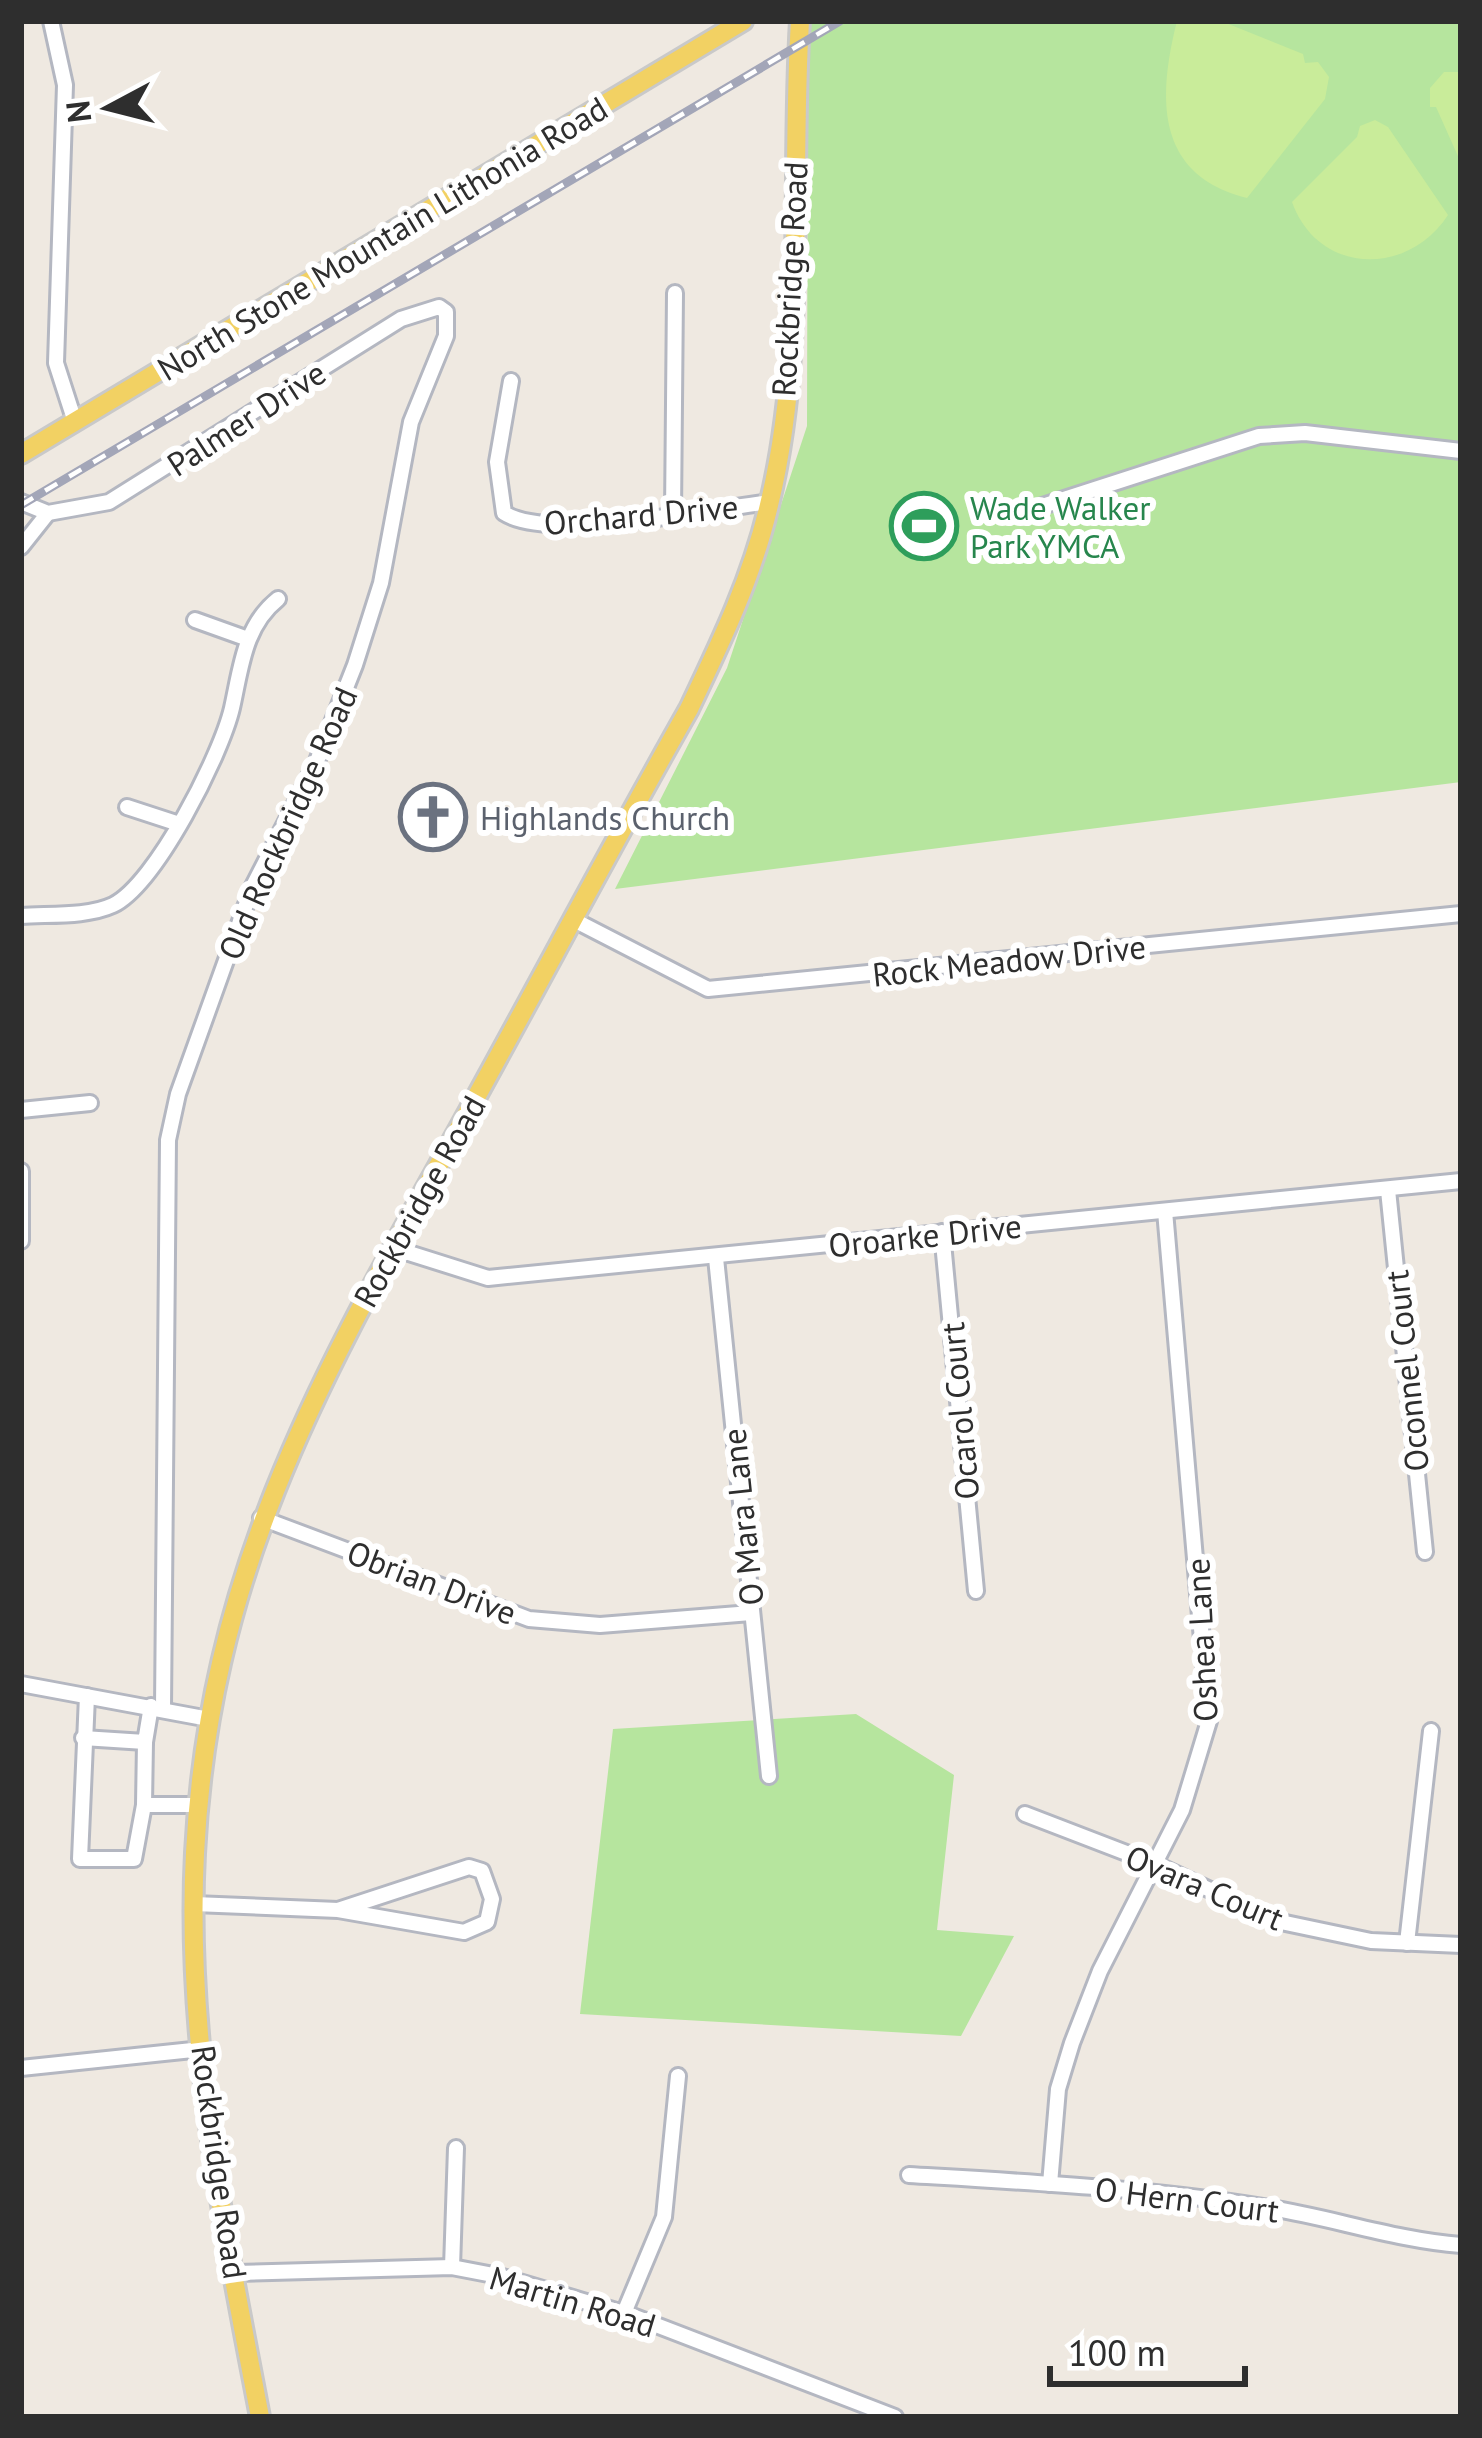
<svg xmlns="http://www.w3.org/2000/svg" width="1482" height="2438" font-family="'PT Sans',sans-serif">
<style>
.green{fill:#b6e59e}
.pitch{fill:#c9ec9a}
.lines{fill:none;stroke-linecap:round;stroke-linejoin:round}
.minor-casing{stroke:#b4b7c1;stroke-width:20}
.major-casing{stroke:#c9c9c9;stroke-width:24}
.minor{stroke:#fff;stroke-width:14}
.major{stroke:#f2d163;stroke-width:18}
.rail-casing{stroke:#a3a6b8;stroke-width:9}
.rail{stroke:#fff;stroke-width:4.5;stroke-dasharray:14;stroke-linecap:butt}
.labels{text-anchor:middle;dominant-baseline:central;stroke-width:12;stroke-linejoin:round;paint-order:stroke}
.street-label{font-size:33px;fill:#2e2e2e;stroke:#fff}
.leisure-label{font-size:33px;fill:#27864d;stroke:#fff;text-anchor:start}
.worship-label{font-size:33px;fill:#5b616d;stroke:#fff;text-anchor:start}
</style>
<rect width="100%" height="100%" fill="#efe9e1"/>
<g class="green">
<polygon points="808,21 1461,21 1461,782 615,889 727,668 807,426"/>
<polygon points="856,1714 954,1775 937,1930 1014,1936 961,2036 580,2014 613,1729"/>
</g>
<g class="pitch">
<path d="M 1177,21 L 1221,21 L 1303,54 L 1305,63 L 1318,62 L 1329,77 L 1325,99 L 1247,198 C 1154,175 1158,96 1177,21 Z"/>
<polygon points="1444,72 1461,72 1461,163 1436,107 1430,107 1430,88"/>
<path d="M 1375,120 L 1388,127 L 1448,215 C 1408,277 1318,275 1292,202 L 1357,137 L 1360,126 Z"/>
</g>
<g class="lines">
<g class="minor-casing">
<g id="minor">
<polyline points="51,21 65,85 56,363 75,422"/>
<path d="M 511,381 L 497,462 L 504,513 C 548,542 712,509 770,502"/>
<polyline points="21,502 48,513 109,502 401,319 439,307 446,312 446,336 411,422 381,583 355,665 317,761 252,888 178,1094 168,1140 163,1708"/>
<polyline points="1027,511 1259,436 1305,433 1461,451"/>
<polyline points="673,514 675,293"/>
<polyline points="21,547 48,513"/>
<polyline points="195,620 248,639"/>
<polyline points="127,807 176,823"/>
<path d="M 21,916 C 50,914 87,917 113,905 C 156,884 221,755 232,708 C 241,668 244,626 278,599"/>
<polyline points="574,920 708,989 1461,914"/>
<polyline points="21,1110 90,1103"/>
<polyline points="21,1171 21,1241"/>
<polyline points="1388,1190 1425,1552"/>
<polyline points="942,1232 976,1591"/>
<polyline points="393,1248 488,1278 1461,1181"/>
<polyline points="716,1258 769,1776"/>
<polyline points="261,1518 529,1619 600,1625 751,1613"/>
<polyline points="21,1684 209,1719"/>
<polyline points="87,1696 80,1859 134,1859 144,1805 145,1742"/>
<polyline points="83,1738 145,1742 151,1706"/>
<polyline points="144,1805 198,1805"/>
<polyline points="1025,1814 1155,1864 1276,1921 1371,1941 1461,1945"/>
<polyline points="194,1904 338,1910 464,1932 487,1922 492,1899 482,1871 469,1867 338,1910"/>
<polyline points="1407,1943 1431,1731"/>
<polyline points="21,2068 202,2049"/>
<path d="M 909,2175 C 1027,2182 1146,2188 1264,2207 C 1330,2217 1395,2240 1461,2245"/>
<polyline points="1050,2184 1058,2089 1072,2043 1100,1971 1182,1810 1209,1721 1165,1211"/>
<polyline points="452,2267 456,2148"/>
<polyline points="236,2273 452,2267 499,2276 630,2315 895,2417"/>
<polyline points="624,2313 664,2217 678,2076"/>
</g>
</g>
<g class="major-casing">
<g id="major">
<polyline points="21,454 743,21"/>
<path d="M 260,2417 C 225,2233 185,2041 195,1853 C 210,1558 330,1362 468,1112 C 542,978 613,843 689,709 C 721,642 752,578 769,505 C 807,349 790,180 800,21"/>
</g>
</g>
<use href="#minor" class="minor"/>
<use href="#major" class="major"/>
<g class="rail-casing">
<polyline id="rail" points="21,505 840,21"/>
</g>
<use href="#rail" class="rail"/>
</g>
<defs>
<g id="stadium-ring" transform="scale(3.45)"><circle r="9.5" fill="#fff" stroke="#2e9e5b" stroke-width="1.5"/><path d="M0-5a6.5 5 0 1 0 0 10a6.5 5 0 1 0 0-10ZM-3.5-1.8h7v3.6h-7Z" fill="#2e9e5b"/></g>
<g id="church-ring" transform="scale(3.45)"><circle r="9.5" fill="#fff" stroke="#6b7280" stroke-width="1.5"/><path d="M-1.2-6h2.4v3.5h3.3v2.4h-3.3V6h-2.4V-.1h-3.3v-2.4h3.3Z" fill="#6b7280"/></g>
</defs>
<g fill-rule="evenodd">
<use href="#stadium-ring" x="924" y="526"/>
<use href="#church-ring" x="433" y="817"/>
</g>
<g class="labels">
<g class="street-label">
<text transform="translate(382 238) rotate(-31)">North Stone Mountain Lithonia Road</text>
<text transform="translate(789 279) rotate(-87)">Rockbridge Road</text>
<text transform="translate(246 418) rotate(-33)">Palmer Drive</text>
<text transform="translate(641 514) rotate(-5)">Orchard Drive</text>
<text transform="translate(287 823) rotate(-66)">Old Rockbridge Road</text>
<text transform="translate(1009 960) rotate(-6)">Rock Meadow Drive</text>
<text transform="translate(419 1201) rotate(-61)">Rockbridge Road</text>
<text transform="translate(925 1235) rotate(-6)">Oroarke Drive</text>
<text transform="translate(1406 1371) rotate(-96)">Oconnel Court</text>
<text transform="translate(959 1411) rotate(-95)">Ocarol Court</text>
<text transform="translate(742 1517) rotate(-96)">O Mara Lane</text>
<text transform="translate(432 1582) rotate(21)">Obrian Drive</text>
<text transform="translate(1201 1640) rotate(-93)">Oshea Lane</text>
<text transform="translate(1205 1887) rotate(23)">Ovara Court</text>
<text transform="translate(220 2162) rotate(82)">Rockbridge Road</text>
<text transform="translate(1187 2199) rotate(7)">O Hern Court</text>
<text transform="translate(573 2301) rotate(17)">Martin Road</text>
</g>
<g class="leisure-label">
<text x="970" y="507">Wade Walker<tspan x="970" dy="38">Park YMCA</tspan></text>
</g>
<g class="worship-label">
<text x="480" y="817">Highlands Church</text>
</g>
</g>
<rect width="1482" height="2438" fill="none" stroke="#2e2e2e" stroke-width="48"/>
<g transform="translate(108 108) rotate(263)" stroke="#ffffff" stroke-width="9" paint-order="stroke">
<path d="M0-9L21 45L0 30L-21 45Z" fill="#2e2e2e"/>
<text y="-18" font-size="33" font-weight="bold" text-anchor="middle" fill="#2e2e2e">N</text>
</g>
<path d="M1050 2366v18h195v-18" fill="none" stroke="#2e2e2e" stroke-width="6"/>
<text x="1068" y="2366" font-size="36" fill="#2e2e2e" stroke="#ffffff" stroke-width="9" paint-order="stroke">100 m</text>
</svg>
